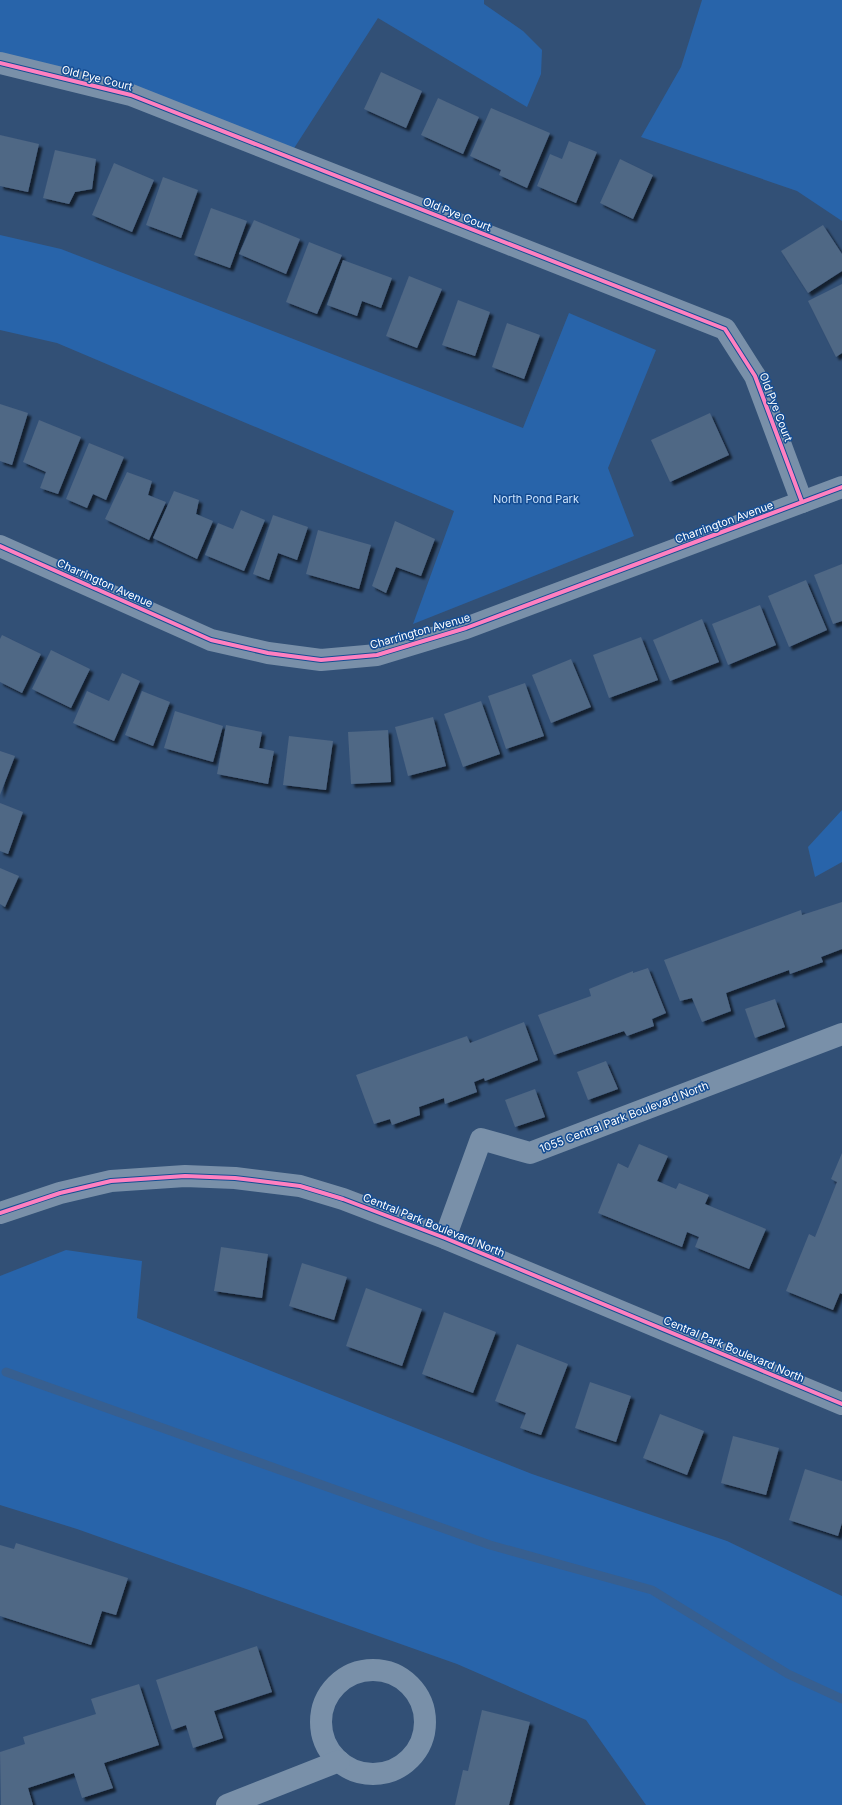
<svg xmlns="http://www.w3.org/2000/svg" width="842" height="1805" font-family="Inter,sans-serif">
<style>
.green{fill:#2864aa}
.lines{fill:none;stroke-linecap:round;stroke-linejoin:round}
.stream{stroke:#375f90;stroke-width:9}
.building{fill:#4f6785;filter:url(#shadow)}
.minor{stroke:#7990a9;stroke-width:22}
.cycleway-casing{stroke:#154d93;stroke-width:6}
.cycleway{stroke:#ff80c0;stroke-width:4}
.labels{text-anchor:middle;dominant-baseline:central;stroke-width:3;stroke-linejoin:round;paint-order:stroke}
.street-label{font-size:11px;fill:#fff;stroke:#154d93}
.park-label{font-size:11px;fill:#cbe2fc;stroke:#154d93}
</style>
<defs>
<filter id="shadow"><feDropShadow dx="3.5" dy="3.5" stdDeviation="1" flood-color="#0009"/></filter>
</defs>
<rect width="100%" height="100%" fill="#325076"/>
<g class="green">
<polygon points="0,0 484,0 484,4 523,31 542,50 541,74 527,107 378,18 289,156 0,62"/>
<polygon points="702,0 842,0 842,221 797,191 641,137 681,67"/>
<polygon points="0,235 61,249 523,428 569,313 656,350 608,468 634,536 413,624 454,511 57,343 0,330"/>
<polygon points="842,810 842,862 815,877 808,847"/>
<polygon points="66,1250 142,1261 137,1318 532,1474 727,1541 842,1596 842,1805 646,1805 586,1720 457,1664 77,1529 0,1505 0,1276"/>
</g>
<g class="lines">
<polyline class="stream" points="6,1372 490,1545 652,1590 788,1674 842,1699"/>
</g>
<g class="building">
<polygon points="381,72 422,91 406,128 364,109"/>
<polygon points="438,98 479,117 463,154 421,135"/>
<polygon points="491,108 550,133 527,188 499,175 501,170 470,156"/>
<polygon points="0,135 39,144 28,192 0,186"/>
<polygon points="569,141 597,152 576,203 537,186 550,154 562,159"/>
<polygon points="55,150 96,159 92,189 75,192 69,204 43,198"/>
<polygon points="620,159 653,175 633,219 600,203"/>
<polygon points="114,163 154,180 132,232 92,215"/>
<polygon points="163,177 198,190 181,238 146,225"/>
<polygon points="211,208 247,221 230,268 194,255"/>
<polygon points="254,220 300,239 286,274 239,254"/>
<polygon points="823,225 842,254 842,271 808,293 781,251"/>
<polygon points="309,242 342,255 317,314 286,302"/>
<polygon points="343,260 392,278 381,308 362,301 357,316 327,305"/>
<polygon points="409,276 442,289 417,348 386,336"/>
<polygon points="842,284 842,353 836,357 808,301"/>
<polygon points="458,300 490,312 475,356 442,345"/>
<polygon points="507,323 540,335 524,379 492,367"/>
<polygon points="0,404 28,413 12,465 0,461"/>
<polygon points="710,413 729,455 670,482 651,440"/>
<polygon points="39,420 81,437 58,494 40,488 46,472 23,462"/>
<polygon points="89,443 124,457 106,500 93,494 87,508 66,499"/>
<polygon points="127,472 152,481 148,495 166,502 149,540 105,519"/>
<polygon points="174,491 199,500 196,514 213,521 197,559 153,538"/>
<polygon points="241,510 265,520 244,571 205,555 218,523 233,529"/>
<polygon points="273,515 308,527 297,560 278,553 269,580 253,574"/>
<polygon points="395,521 435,539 421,576 396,567 386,593 372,586"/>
<polygon points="318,530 371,545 359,589 306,574"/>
<polygon points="842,564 842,621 833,624 814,575"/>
<polygon points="806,580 827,630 789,647 768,596"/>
<polygon points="760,605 776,645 728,665 712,624"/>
<polygon points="702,619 719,662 670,681 653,640"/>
<polygon points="2,635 41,654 22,693 0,682 0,639"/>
<polygon points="641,637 658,680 609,698 593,655"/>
<polygon points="51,650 90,669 71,708 32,689"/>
<polygon points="571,659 591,707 551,723 532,675"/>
<polygon points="122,673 140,681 114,741 73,723 87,691 109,701"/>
<polygon points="525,683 544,736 506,749 488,696"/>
<polygon points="142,691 170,702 153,746 125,735"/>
<polygon points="481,701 500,754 463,767 444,714"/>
<polygon points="175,711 223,726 213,762 164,748"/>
<polygon points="433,717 446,766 408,776 395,727"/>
<polygon points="226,725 262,732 259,748 274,751 268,784 217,774"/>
<polygon points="388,730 391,782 351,784 348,732"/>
<polygon points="289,736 333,741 326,790 283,785"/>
<polygon points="0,751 15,756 0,795"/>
<polygon points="0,803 23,812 8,854 0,851"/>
<polygon points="0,868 19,876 5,907 0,904"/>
<polygon points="842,902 842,949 821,957 823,962 790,974 789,970 726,993 731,1011 702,1022 692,998 680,1001 664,960 801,910 802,915"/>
<polygon points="648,968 666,1013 652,1019 654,1026 627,1036 624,1031 554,1055 538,1015 591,996 589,989 633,971 633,973"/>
<polygon points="775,999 785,1027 755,1038 745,1009"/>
<polygon points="524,1022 538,1060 485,1081 484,1078 474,1082 477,1092 445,1104 444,1098 419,1107 420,1115 392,1125 390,1119 374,1124 356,1075 467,1036 470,1043"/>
<polygon points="606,1061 618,1089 588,1100 577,1072"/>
<polygon points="535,1089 545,1117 515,1127 505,1100"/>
<polygon points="639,1144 668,1156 657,1181 676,1189 679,1183 709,1195 705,1204 766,1229 749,1269 695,1247 699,1237 687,1232 682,1247 598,1213 618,1163 628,1168"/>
<polygon points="842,1153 842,1294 840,1293 833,1310 786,1291 809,1234 815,1237 837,1182 831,1179"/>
<polygon points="221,1247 268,1254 262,1298 214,1291"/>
<polygon points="302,1263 347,1277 334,1320 289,1306"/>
<polygon points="366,1288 422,1309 402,1366 346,1346"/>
<polygon points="444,1312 496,1332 473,1393 422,1374"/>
<polygon points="517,1344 568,1364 541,1435 520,1428 526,1413 495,1401"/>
<polygon points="590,1382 631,1396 616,1442 575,1428"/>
<polygon points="660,1414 704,1431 687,1475 643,1458"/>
<polygon points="733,1436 779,1448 766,1495 721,1483"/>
<polygon points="805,1469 842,1481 842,1523 838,1536 789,1520"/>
<polygon points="16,1543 128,1578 116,1615 102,1611 91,1645 0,1616 0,1545 14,1549"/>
<polygon points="257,1646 272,1692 214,1711 223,1738 193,1748 186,1725 172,1730 156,1680"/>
<polygon points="139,1684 159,1745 104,1763 113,1788 82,1798 74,1773 28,1788 33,1805 1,1805 0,1752 25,1744 23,1737 96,1714 91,1699"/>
<polygon points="482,1710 530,1722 509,1805 455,1805 463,1770 468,1771"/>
</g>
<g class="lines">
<g class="minor">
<polyline points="0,63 131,95 725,329 755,376 802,502"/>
<polyline points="0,546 211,640 268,653 321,660 377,655 466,628 842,487"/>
<polyline points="0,1213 60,1193 111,1181 185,1176 235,1178 300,1186 343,1199 445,1238 842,1404"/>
<polyline points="445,1238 481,1139 530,1153 842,1034"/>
<circle cx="373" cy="1722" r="52"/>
<polyline points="227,1805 339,1761"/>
</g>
<g class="cycleway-casing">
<g id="cycleway">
<polyline points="0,63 131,95 725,329 755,376 802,502"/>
<polyline points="0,546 211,640 268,653 321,660 377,655 466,628 842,487"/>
<polyline points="0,1213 60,1193 111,1181 185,1176 235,1178 300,1186 343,1199 445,1238 842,1404"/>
</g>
</g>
<use href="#cycleway" class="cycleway"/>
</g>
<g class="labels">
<g class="street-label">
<text transform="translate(97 78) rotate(14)">Old Pye Court</text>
<text transform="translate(457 214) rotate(22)">Old Pye Court</text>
<text transform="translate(776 407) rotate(69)">Old Pye Court</text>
<text transform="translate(724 522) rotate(-20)">Charrington Avenue</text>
<text transform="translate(105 583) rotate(24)">Charrington Avenue</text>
<text transform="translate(420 631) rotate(-16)">Charrington Avenue</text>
<text transform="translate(624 1117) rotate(-21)">1055 Central Park Boulevard North</text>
<text transform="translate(434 1225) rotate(22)">Central Park Boulevard North</text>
<text transform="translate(734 1349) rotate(23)">Central Park Boulevard North</text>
</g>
<g class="park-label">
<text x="536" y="499">North Pond Park</text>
</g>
</g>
</svg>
